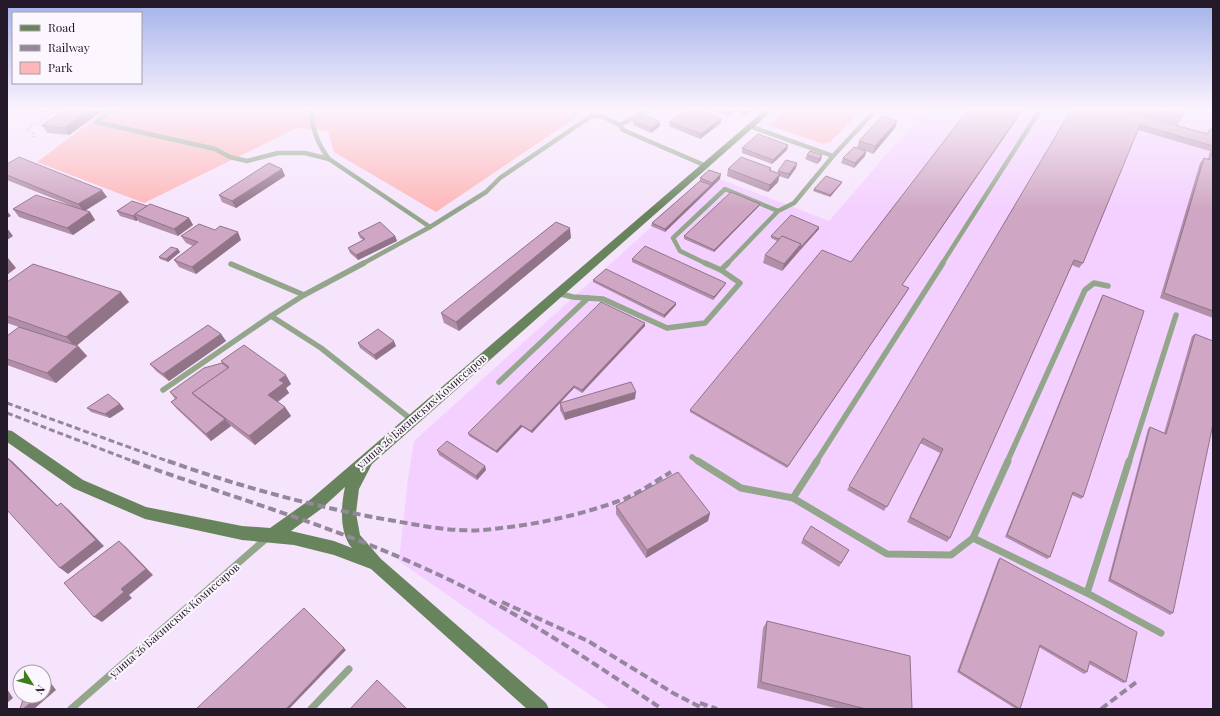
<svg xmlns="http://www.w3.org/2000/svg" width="1220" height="716" font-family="'Playfair Display',serif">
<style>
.built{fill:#f3d0ff}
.green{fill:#fdb7b9}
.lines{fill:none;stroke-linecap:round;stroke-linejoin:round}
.path{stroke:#948599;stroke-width:1.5;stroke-dasharray:1 2.5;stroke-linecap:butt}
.lane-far2{stroke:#93a68b;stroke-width:4.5}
.lane-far1{stroke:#93a68b;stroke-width:5.5}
.lane{stroke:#93a68b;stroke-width:7}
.secondary{fill:#68845d;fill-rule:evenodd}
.rail-far1{stroke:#95879b;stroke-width:3;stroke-dasharray:6 3;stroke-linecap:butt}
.rail{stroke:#95879b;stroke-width:4;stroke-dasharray:8 4;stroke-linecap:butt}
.wall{fill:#b28fa8}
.shaded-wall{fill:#917488}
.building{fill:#cfa6c3;stroke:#917488}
.labels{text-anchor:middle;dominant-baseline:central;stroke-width:4;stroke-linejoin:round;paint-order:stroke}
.street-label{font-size:11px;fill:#241928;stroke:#fcf6fe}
</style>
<rect width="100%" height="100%" fill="#f6e4fc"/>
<polygon class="built" points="925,110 1213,110 1213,709 610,709 399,561 408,479 414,441 709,175 829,221"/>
<g class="green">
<polygon points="107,110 579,110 575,118 436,212 334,152 328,131 297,128 144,203 37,162"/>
<polygon points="788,110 862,110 830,142 823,144 769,125"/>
</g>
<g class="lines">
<g class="path">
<polyline points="565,110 579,114"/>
<polyline points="34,137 33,133 26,130 58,110"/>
</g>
<g class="lane-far2">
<polyline points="114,110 96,122 215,149 230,157 247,161 278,153 305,153 329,159"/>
<path d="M 310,110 C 313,130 317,143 329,159 L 430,227 L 362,264"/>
<polyline points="648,110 620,125 623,130 704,165"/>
<polyline points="590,117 601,116 620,125 621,127"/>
<polyline points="749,126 833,156"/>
<polyline points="430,227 486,192 500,178 590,117 593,110"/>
<polyline points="707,264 680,251 673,238 725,189 778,211"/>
<polyline points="727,264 778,211 794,203 833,156 873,113 870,110"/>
<polyline points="942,264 1040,110"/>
</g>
<g class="lane-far1">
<polyline points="364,263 304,295 271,316 321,348 412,420"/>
<polyline points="231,264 304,295"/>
<polyline points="721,270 728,263"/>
<polyline points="557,293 573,297 588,298"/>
<polyline points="499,382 588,298 603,299 667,328 705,323 740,283 721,270 705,263"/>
<polyline points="163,390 271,316"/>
<polyline points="692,457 699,462"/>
<polyline points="816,462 943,263"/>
<polyline points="1007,462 1085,290 1094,283 1108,286"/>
<polyline points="1129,462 1176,315"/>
</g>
<g class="lane">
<polyline points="698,461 741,488 793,498 887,554 951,555 973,538 1008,461"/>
<polyline points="793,498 817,461"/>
<polyline points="973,538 1087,593 1161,633"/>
<polyline points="1087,593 1129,461"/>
<polyline points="71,709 268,537"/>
<polyline points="311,709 349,669"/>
</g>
<path class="secondary" d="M 765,110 L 773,110 L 372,464 L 359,489 L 356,513 L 360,535 L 381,559 L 546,703 L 549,709 L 527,709 L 371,569 L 334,555 L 294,545 L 242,540 L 145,519 L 73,488 L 7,442 L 7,430 L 12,431 L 83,480 L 146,507 L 242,526 L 270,528 L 311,499 ZM 345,487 C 341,505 339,533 352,548 L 334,541 L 291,531 L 321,509 Z"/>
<g class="rail-far1">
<polyline points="7,403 170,462"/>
<polyline points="7,413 135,462"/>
</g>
<g class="rail">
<path d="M 132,461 C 230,497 331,525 426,569 C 510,606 586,658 662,709"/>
<path d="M 168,461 C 241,487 318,508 395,521 C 423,526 454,532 482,530 C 530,526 579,516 624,499 C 640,492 656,481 671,472"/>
<polyline points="502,602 588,641 673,693 704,709"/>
<polyline points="700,703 717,709"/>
<polyline points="1101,709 1139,680"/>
</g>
</g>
<g class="wall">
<polygon points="33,110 50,110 46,113 35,111"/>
<polygon points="65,110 104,110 69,135 47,133 42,125"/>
<polygon points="710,110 753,110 746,116 734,111 728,116"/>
<polygon points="900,110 910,110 908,112"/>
<polygon points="968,110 1023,110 902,285 908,290 787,468 690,412 690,410 851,262"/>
<polygon points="1071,110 1206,134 1210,129 1213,130 1213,318 1160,298 1200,163 1204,158 1208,159 1210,151 1138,130 1083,263 1079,268 1072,265 950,538 947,542 907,522 940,453 920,443 884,511 847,490"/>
<polygon points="1123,110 1185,110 1183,116 1177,125"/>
<polygon points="633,121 660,126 651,133 633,125"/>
<polygon points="897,121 895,128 873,154 866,151 865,156 854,168 841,163 843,158 857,148 859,141"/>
<polygon points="670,122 721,123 700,139 669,126"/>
<polygon points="788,145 787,150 772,164 742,153 742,148"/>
<polygon points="810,151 821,160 817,164 805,159 807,155"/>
<polygon points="7,164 107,197 85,211 90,212 95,220 73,235 19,217 13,209 72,206 7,180"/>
<polygon points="771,168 771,171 777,174 778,171 796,168 788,179 779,176 778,182 768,192 727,176 728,169"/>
<polygon points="282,169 285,176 236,208 222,202 219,195"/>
<polygon points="700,178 720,179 665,232 651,226 652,223 700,181"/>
<polygon points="842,182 841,184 830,197 813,191 814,189"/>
<polygon points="760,204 759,206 714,252 684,239 684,236"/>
<polygon points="147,206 189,218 193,225 178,236 139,222 138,220 136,221 120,216 117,211"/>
<polygon points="819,227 819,229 782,271 763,263 765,255 777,241 771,238 771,236"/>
<polygon points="215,230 241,240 196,274 179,267 174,260 193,246 186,243 181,236"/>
<polygon points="358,233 395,236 397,241 358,260 350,253 348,248 363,240 360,238"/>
<polygon points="571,238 459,331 444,323 441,313"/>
<polygon points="178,249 180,252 168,262 160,259 159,257"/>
<polygon points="632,259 725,285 713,300 632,262"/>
<polygon points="593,280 676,305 664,318 593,282"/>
<polygon points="7,282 121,292 129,302 76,346 78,346 87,356 56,383 7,365 7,336 19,327 7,323"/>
<polygon points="1103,295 1083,497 1081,499 1072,495 1050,557 1047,559 1005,537 1101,298"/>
<polygon points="645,323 645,326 582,393 574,388 560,403 635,399 565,420 560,410 560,403 532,433 522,427 497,453 469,436 468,433"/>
<polygon points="221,334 226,341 169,381 156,371 150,364"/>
<polygon points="1195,334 1173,613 1170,615 1108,581 1148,429 1150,427 1164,433 1192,336"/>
<polygon points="358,343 396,346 376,360 360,348"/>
<polygon points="221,361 291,384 286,388 289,393 278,402 285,407 291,416 255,445 231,426 211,441 177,409 171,402 175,399 170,392 222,363"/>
<polygon points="120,404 124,409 110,418 91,412 87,408"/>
<polygon points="437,450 485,466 486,470 477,480 439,455"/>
<polygon points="616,506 710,513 708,521 646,558 616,514"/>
<polygon points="803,539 849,550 839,567 801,543"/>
<polygon points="1000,558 1126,682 1123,683 1089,664 1087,672 1084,674 1039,647 1020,709 1016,709 957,672 998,560"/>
<polygon points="767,621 912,709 839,709 757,688 763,628"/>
</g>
<g class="shaded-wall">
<polygon points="44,110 50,110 46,113"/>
<polygon points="90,110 104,110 69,135 64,128"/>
<polygon points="729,110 735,110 734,111 728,116"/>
<polygon points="747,110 753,110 746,116"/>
<polygon points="1022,110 1023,110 900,288 902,285"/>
<polygon points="721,118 721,123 700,139 701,134"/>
<polygon points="897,121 895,128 873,154 875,146"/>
<polygon points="660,122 660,126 651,133 651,128"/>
<polygon points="788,145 787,150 772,164 773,160"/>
<polygon points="866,151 865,156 854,168 855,163"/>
<polygon points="822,155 821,160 817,164 819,159"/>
<polygon points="797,163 796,168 788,179 789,174"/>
<polygon points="282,169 285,176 236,208 232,201"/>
<polygon points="721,174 720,179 665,232 665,229 711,185 712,183"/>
<polygon points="780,174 778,182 768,192 770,185"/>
<polygon points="842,182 841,184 830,197 830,195"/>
<polygon points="102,190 107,197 84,211 78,204"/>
<polygon points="760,204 759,206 714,252 714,250"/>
<polygon points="7,211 11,216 7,218"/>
<polygon points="90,212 95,220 73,235 67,228"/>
<polygon points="135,215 138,220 136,221 133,216"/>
<polygon points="189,218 193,225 178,236 174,229"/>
<polygon points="819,227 819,229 799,251 800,248"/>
<polygon points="7,228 13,236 7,240"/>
<polygon points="570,228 571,238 459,331 456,322"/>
<polygon points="238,232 241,240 196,274 192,267"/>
<polygon points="395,236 397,241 358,260 356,255"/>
<polygon points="801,244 799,251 782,271 784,264"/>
<polygon points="178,249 180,252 168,262 166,259"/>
<polygon points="8,258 16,268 7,275 7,259"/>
<polygon points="726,283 725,285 713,300 714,297"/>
<polygon points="909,288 908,290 787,468 788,466"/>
<polygon points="121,292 129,302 75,347 66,337"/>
<polygon points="676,303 676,305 664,318 664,315"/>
<polygon points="645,323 645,326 582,393 582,390"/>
<polygon points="221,334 226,341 169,381 163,374"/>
<polygon points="394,341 396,346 376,360 374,355"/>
<polygon points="78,346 87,356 56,383 47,373"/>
<polygon points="286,375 291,384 286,388 289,393 274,404 268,395 279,380"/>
<polygon points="574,386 574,388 532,433 531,431"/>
<polygon points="636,392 635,399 565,420 564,413"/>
<polygon points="120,404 124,409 110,418 105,414"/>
<polygon points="285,407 291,416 255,445 249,436"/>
<polygon points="225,419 231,426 211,441 206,434"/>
<polygon points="521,425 522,427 497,453 496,451"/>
<polygon points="7,457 13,462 65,513 7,464"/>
<polygon points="485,466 486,470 477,480 476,476"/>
<polygon points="61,503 69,510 104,546 68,574 60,568"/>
<polygon points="710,513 708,521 646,558 647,550"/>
<polygon points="119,541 126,547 153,575 129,595 132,598 102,622 94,617 121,589"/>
<polygon points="344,648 346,650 289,709 286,709"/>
<polygon points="32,665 39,668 42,672 38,672"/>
<polygon points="44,674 56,690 34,709 23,709 39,696 44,696"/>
<polygon points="7,689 13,698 7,703"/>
</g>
<g class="building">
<polygon points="65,110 90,110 64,128 42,125"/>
<polygon points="686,110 699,110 721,118 701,134 670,122"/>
<polygon points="968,110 1022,110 902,285 909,288 788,466 690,410 822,250 851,262"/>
<polygon points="1071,110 1120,110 1208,134 1210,129 1213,130 1213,146 1140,125 1083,263 1074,260 950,538 910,517 943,449 923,438 887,507 849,486"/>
<polygon points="1160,110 1185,110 1183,116"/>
<polygon points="644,115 660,122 651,128 633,121"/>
<polygon points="882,116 897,121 875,146 859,141"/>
<polygon points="758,134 788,145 773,160 742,148"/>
<polygon points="854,147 866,151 855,163 843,158"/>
<polygon points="1213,149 1213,311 1164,293 1204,158 1210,160"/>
<polygon points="810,151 822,155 819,159 807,155"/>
<polygon points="19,157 102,190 78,204 7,175 7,164"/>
<polygon points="741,157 771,168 769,170 780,174 770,185 728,169"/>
<polygon points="786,160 797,163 789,174 778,171"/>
<polygon points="269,163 282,169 232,201 219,195"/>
<polygon points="709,170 721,174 712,183 700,178"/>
<polygon points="826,176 842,182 830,195 814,189"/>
<polygon points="700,181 711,185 665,229 652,223"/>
<polygon points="731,192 760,204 714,250 684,236"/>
<polygon points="36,195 90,212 67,228 13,209"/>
<polygon points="132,201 147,206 133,216 117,211"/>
<polygon points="150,204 189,218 174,229 135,214"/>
<polygon points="791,215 819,227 800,248 801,244 782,236 779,239 771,236"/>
<polygon points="380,222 395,236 356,255 348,248 365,239 358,233"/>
<polygon points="556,222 570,228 456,322 441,313"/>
<polygon points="199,224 215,230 220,226 238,232 192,267 174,260 198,242 181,236"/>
<polygon points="782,236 801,244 784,264 765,255"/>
<polygon points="645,246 726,283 714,297 632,259"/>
<polygon points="171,247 178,249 166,259 159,257"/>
<polygon points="33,264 121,292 66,337 7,316 7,282"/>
<polygon points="606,269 676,303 664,315 593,280"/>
<polygon points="1103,295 1144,311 1083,497 1073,492 1050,557 1007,535"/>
<polygon points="601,302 645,323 582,390 574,386 531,431 521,425 496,451 468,433"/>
<polygon points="208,325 221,334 163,374 150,364"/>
<polygon points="19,327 78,346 47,373 7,359 7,336"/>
<polygon points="378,329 394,341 374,355 358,343"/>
<polygon points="1195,334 1213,341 1213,424 1173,613 1110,579 1150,427 1166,434"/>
<polygon points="244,345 286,375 279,380 284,383 268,395 285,407 249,436 192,393 229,367 221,361"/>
<polygon points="222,363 228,368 192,393 194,395 225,419 206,434 171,402 177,398 170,392 204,368"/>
<polygon points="631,382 636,392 564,413 560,403"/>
<polygon points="108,394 120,404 105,414 87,408"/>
<polygon points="447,441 485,466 476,476 437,450"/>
<polygon points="7,458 57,506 61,503 96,540 60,568 7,510"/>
<polygon points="678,472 710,513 647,550 616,506"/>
<polygon points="811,526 849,550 841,563 803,539"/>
<polygon points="119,541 146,569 121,589 124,592 94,617 64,583"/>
<polygon points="1000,558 1137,632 1126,682 1090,661 1087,672 1040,645 1020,709 959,671"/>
<polygon points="304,608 344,648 286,709 196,709"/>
<polygon points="767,621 910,656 912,709 866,709 761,682"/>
<polygon points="32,665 38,672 30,672"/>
<polygon points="44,680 50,687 44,692"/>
<polygon points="377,680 407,709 350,709"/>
<polygon points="24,696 39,696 23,709 20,709"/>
</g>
<linearGradient id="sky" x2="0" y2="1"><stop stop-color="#a2b1e9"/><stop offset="0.52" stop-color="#fbf3fe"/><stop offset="1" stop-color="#fbf3fe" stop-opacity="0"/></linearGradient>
<rect width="1220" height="210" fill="url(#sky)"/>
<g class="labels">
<g class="street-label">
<text transform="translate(421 411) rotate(-41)">улица 26 Бакинских Комиссаров</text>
<text transform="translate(174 620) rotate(-41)">улица 26 Бакинских Комиссаров</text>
</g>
</g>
<rect width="1220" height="716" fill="none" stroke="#241928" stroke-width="16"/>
<rect x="12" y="12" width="130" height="72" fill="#fcf6fe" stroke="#a69ea8"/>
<rect x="20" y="25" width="20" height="6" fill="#68845d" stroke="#a69ea8"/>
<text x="48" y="32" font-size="12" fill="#241928">Road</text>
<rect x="20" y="45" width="20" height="6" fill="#95879b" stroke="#a69ea8"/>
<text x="48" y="52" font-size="12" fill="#241928">Railway</text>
<rect x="20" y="62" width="20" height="12" fill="#fdb7b9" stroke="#a69ea8"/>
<text x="48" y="72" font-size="12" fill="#241928">Park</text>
<g transform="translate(32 684) rotate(126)"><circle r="19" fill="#fcf6fe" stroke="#a69ea8"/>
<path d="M0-3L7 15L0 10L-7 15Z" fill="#3e7d1b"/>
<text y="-6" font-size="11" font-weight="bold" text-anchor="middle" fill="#241928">N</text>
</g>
</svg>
